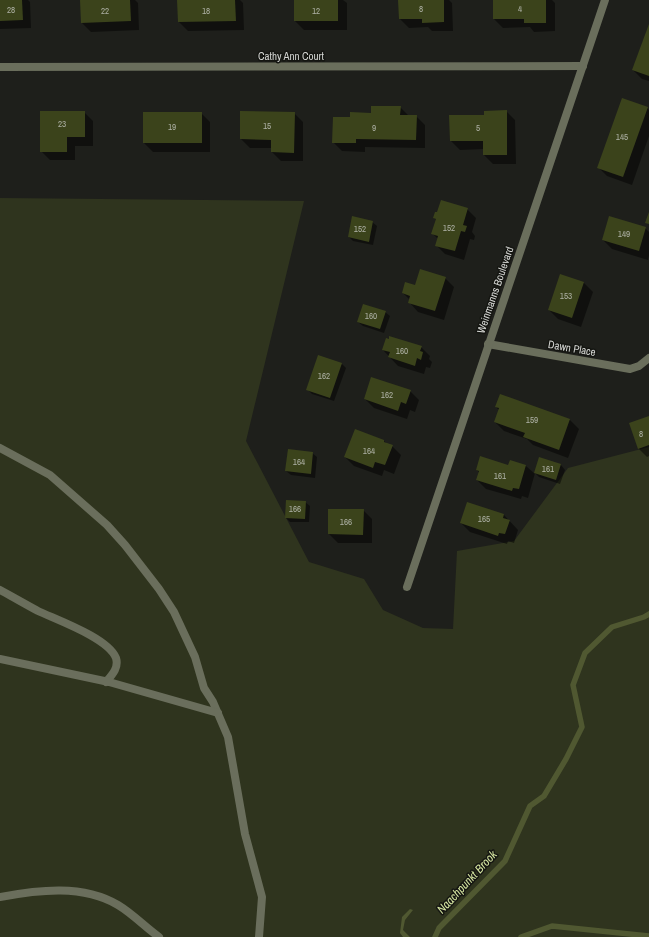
<svg xmlns="http://www.w3.org/2000/svg" width="649" height="937" font-family="'Archivo Narrow',sans-serif">
<style>
.green{fill:#2f341e}
.water{fill:#505831}
.shadow{fill:#0007}
.lines{fill:none;stroke-linecap:round;stroke-linejoin:round}
.stream{stroke:#505831;stroke-width:5.5}
.building{fill:#3b431b}
.service{stroke:#6a6e5c;stroke-width:8}
.minor{stroke:#6a6e5c;stroke-width:8}
.labels{text-anchor:middle;dominant-baseline:central;stroke-width:3;stroke-linejoin:round;paint-order:stroke}
.number-label{font-size:9px;fill:#aeb1a5}
.street-label{font-size:11px;fill:#d5d6d3;stroke:#151612}
.water-label{font-size:12px;font-style:italic;fill:#d7e7a2;stroke:#151612}
</style>
<rect width="100%" height="100%" fill="#1e1f1b"/>
<polygon class="green" points="0,198 304,201 246,441 309,562 364,579 383,610 423,628 453,629 457,551 514,541 568,468 649,447 649,937 0,937"/>
<polygon class="water" points="410,909 413,910 405,920 403,930 410,937 403,937 400,933 402,917"/>
<g class="shadow">
<polygon points="0,0 28,0 30,2 31,28 0,29"/>
<polygon points="81,0 135,0 138,3 139,30 91,32 82,23"/>
<polygon points="178,0 240,0 243,3 244,30 188,31 179,22"/>
<polygon points="295,0 343,0 347,3 347,30 304,30 295,21"/>
<polygon points="399,0 449,0 452,3 453,31 432,31 428,27 409,28 400,19"/>
<polygon points="494,0 552,0 555,3 555,31 534,32 530,27 503,28 494,19"/>
<polygon points="649,26 649,81 642,79 633,70"/>
<polygon points="400,107 409,116 416,116 425,125 425,148 365,147 365,152 342,151 333,142 372,114"/>
<polygon points="647,108 649,110 649,136 632,185 607,176 598,167"/>
<polygon points="506,111 515,120 516,164 493,164 484,155 484,149 460,150 451,141 485,116"/>
<polygon points="84,112 93,121 93,146 75,146 75,160 50,160 41,151"/>
<polygon points="201,113 210,122 210,152 153,152 144,143"/>
<polygon points="294,113 303,122 303,161 281,161 272,152 272,148 250,148 241,139"/>
<polygon points="467,209 476,218 472,232 475,236 474,240 470,239 464,260 445,254 436,245 438,239 433,234 437,220 434,218"/>
<polygon points="372,222 377,226 373,245 353,241 349,237"/>
<polygon points="645,228 649,232 649,255 648,260 612,249 603,240"/>
<polygon points="561,275 584,283 593,292 581,327 558,319 549,310"/>
<polygon points="445,278 454,287 444,320 418,312 410,303 410,300 403,293 416,286"/>
<polygon points="385,312 390,316 384,333 363,326 358,322"/>
<polygon points="421,347 430,356 429,359 432,362 430,368 426,367 424,374 398,366 383,350"/>
<polygon points="342,364 346,368 334,401 312,394 307,389"/>
<polygon points="410,391 419,400 415,412 410,410 407,419 374,408 365,399"/>
<polygon points="496,407 570,420 579,429 568,458 533,445 527,439 504,431 495,422 499,410"/>
<polygon points="649,417 649,456 647,457 638,448"/>
<polygon points="384,441 388,445 392,446 401,455 394,474 384,470 382,476 354,466 345,457"/>
<polygon points="312,453 317,457 315,478 291,475 286,471"/>
<polygon points="540,458 561,465 565,470 560,484 539,477 535,473 528,498 522,496 521,499 486,489 477,480 479,473 477,470 509,466 510,461 526,466 535,474"/>
<polygon points="305,502 310,506 309,522 290,522 286,518"/>
<polygon points="467,503 504,515 518,530 514,543 508,541 507,544 470,532 461,523"/>
<polygon points="363,510 372,519 372,543 338,543 329,534"/>
</g>
<g class="lines">
<g class="stream">
<polyline points="435,937 439,928 505,861 530,806 544,796 566,759 582,727 573,685 585,653 612,627 644,617 649,614"/>
<polyline points="521,937 552,926 649,936"/>
</g>
</g>
<g class="building">
<polygon points="0,0 22,0 23,20 0,21"/>
<polygon points="80,0 130,0 131,21 81,23"/>
<polygon points="177,0 235,0 236,21 178,22"/>
<rect x="294" y="0" width="44" height="21"/>
<polygon points="398,0 444,0 444,22 422,23 422,19 399,19"/>
<polygon points="493,0 546,0 546,23 524,23 524,19 493,19"/>
<polygon points="649,24 649,76 632,70"/>
<polygon points="622,98 648,107 623,177 597,168"/>
<polygon points="371,106 401,106 400,115 417,115 416,140 356,139 356,143 332,143 333,117 350,117 350,112 371,113"/>
<polygon points="507,110 507,155 483,155 483,141 450,141 449,115 484,115 484,111"/>
<polygon points="40,111 85,111 85,137 67,137 67,152 40,152"/>
<polygon points="240,111 295,112 294,153 271,152 271,140 240,139"/>
<rect x="143" y="112" width="59" height="31"/>
<polygon points="441,200 468,208 463,225 467,226 465,232 461,231 455,251 435,246 438,236 431,234 436,219 433,218 435,212 437,212"/>
<polygon points="649,212 649,224 645,223"/>
<polygon points="352,216 373,221 369,242 348,237"/>
<polygon points="609,216 646,227 639,251 602,240"/>
<polygon points="420,269 446,277 435,311 408,303 410,296 402,293 405,282 415,285"/>
<polygon points="560,274 584,282 572,318 548,310"/>
<polygon points="363,304 386,311 380,329 357,322"/>
<polygon points="389,336 422,346 420,351 423,352 421,360 417,358 415,366 388,357 390,352 382,350 386,338 389,339"/>
<polygon points="318,355 342,363 330,398 306,390"/>
<polygon points="371,377 411,390 406,404 401,402 398,411 364,399"/>
<polygon points="500,394 570,419 559,450 523,437 525,433 494,422 499,408 495,407"/>
<polygon points="649,416 649,445 638,449 629,423"/>
<polygon points="355,429 384,440 384,442 393,445 385,465 375,462 373,468 344,457"/>
<polygon points="288,449 313,452 311,474 285,471"/>
<polygon points="480,456 508,465 510,460 526,465 519,489 513,488 512,491 476,480 479,471 476,470"/>
<polygon points="539,457 561,464 556,480 534,473"/>
<polygon points="286,500 306,501 305,519 285,518"/>
<polygon points="467,502 504,514 503,518 510,520 505,534 499,533 498,536 460,523"/>
<polygon points="328,509 364,509 363,535 328,534"/>
</g>
<g class="lines">
<g class="service">
<polyline points="0,448 50,475 107,525 125,545 159,589 174,612 195,657 204,688 213,702 228,737 245,834 262,897 259,937"/>
<path d="M 0,590 C 13,597 25,604 38,611 C 57,620 108,638 116,658 C 119,668 112,675 106,682"/>
<polyline points="0,659 109,682 218,713"/>
<path d="M 0,897 C 38,890 83,884 118,905 C 133,914 145,927 159,937"/>
</g>
<g class="minor">
<polyline points="0,67 583,66"/>
<polyline points="488,344 630,369 639,366 649,358"/>
<polyline points="407,587 605,0"/>
</g>
</g>
<g class="labels">
<g class="number-label">
<text x="421" y="9">8</text>
<text x="520" y="9">4</text>
<text x="11" y="10">28</text>
<text x="105" y="11">22</text>
<text x="206" y="11">18</text>
<text x="316" y="11">12</text>
<text x="62" y="124">23</text>
<text x="267" y="126">15</text>
<text x="172" y="127">19</text>
<text x="374" y="128">9</text>
<text x="478" y="128">5</text>
<text x="622" y="137">145</text>
<text x="449" y="228">152</text>
<text x="360" y="229">152</text>
<text x="624" y="234">149</text>
<text x="566" y="296">153</text>
<text x="371" y="316">160</text>
<text x="402" y="351">160</text>
<text x="324" y="376">162</text>
<text x="387" y="395">162</text>
<text x="532" y="420">159</text>
<text x="641" y="434">8</text>
<text x="369" y="451">164</text>
<text x="299" y="462">164</text>
<text x="548" y="469">161</text>
<text x="500" y="476">161</text>
<text x="295" y="509">166</text>
<text x="484" y="519">165</text>
<text x="346" y="522">166</text>
</g>
<g class="street-label">
<text x="291" y="56">Cathy Ann Court</text>
<text transform="translate(495 290) rotate(-71)">Weinmanns Boulevard</text>
<text transform="translate(572 348) rotate(10)">Dawn Place</text>
</g>
<g class="water-label">
<text transform="translate(467 882) rotate(-47)">Naachpunkt Brook</text>
</g>
</g>
</svg>
